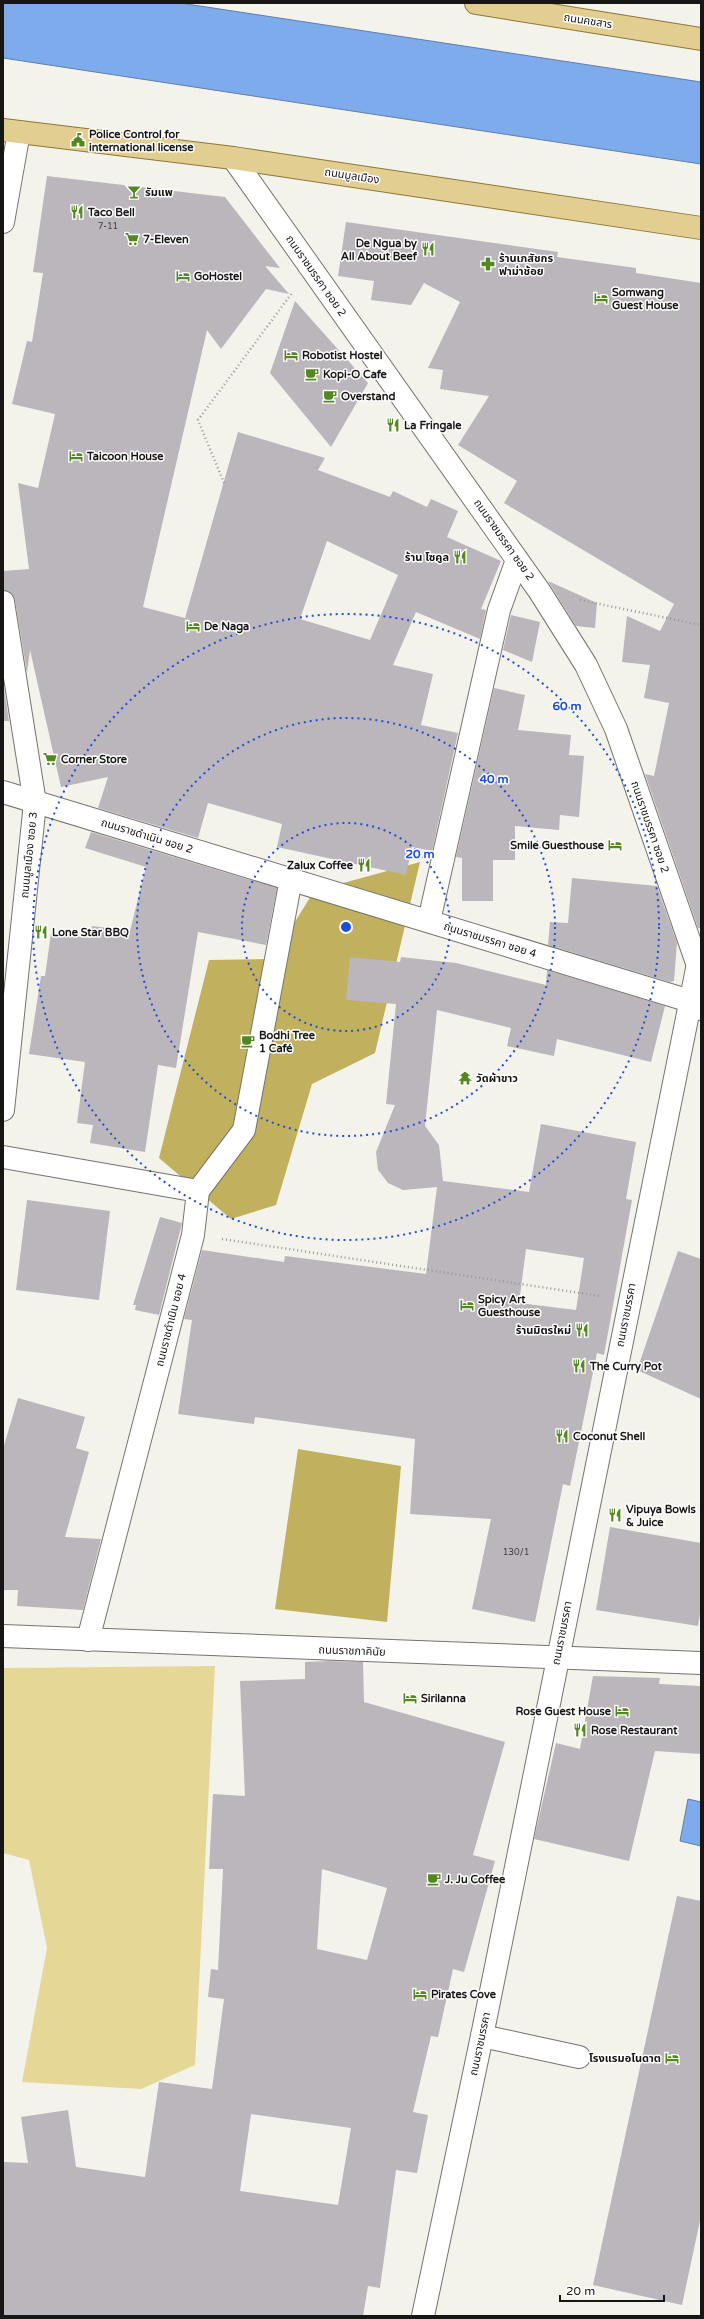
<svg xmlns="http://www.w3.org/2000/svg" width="704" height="2319" font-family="'Varela Round','Noto Sans Thai',sans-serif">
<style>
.green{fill:#e5d897}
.forest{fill:#c1b15e}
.water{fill:#7eabeb;stroke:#5f7eaa}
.building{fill:#bbb6bb;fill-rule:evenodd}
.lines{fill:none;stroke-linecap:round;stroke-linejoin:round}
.minor-casing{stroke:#75746e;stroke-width:24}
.major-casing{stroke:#8d7834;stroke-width:24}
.path{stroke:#9b9a95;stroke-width:2.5;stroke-dasharray:1 3;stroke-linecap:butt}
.minor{stroke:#fff;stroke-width:22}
.major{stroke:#e1ce90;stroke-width:22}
.ring{fill:none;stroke:#1d4ed8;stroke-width:2;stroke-dasharray:2 4}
.labels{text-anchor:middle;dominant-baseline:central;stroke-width:3;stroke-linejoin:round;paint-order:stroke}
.number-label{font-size:9px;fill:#403e3e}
.street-label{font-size:11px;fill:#171614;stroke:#fff}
.poi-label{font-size:11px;font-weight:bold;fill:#171614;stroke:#fff;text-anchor:start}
.centre{fill:#1d4ed8;stroke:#fff;stroke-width:2}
.ring-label{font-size:12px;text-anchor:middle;font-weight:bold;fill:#1d4ed8;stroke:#fff;stroke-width:3;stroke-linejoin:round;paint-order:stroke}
</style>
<rect width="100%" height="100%" fill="#f3f2eb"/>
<polygon class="green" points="215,1666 195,2065 141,2089 22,2082 47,1948 29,1860 3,1853 3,1668"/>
<g class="forest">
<polygon points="420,862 375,1053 312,1084 276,1205 231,1219 159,1158 209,960 272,959 314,891"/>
<polygon points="298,1449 401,1466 387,1622 275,1609"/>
</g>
<g class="water">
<polygon points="3,3 180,3 701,82 701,164 3,58"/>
<polygon points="688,1799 701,1802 701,1846 680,1841"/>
</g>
<g class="building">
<path d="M 47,176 L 225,197 L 280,268 L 265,266 L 289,294 L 266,289 L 221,349 L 207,330 L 143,607 L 185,618 L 238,432 L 325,458 L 318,470 L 390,497 L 393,491 L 427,507 L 431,499 L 458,511 L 447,537 L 501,561 L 481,609 L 486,610 L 480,639 L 416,612 L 393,665 L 433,674 L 421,725 L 458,733 L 432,851 L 412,847 L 406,875 L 277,847 L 282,824 L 208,803 L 198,838 L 98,808 L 108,777 L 61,787 L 30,650 L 27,673 L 15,600 L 12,594 L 3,590 L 3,571 L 29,569 L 18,483 L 38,488 L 55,414 L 12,404 L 27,341 L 32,342 L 43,273 L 33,272 ZM 327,541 L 398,575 L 370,640 L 300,619 Z"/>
<polygon points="346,222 558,252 557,257 636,268 636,273 701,283 701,928 698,928 645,774 654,776 669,703 644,698 650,665 622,662 627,616 660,631 674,604 504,503 517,481 458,445 489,396 440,389 443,370 428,368 460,302 424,283 411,305 371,300 374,281 338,276"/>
<polygon points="295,301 368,383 331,447 270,373"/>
<polygon points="548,581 597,603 595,628 576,626"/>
<polygon points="511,615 540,622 532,662 503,650"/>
<polygon points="3,682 9,721 3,721"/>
<polygon points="494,688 525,695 518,730 571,735 569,755 584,756 579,817 560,815 559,830 515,826 515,860 493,860 493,901 462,901 462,858 456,857"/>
<polygon points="91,832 277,888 266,945 198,932 176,1068 158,1065 145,1152 90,1143 93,1125 77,1123 85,1062 29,1054 41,976 45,976 51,933 90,938 92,926 130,931 146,867 85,848"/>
<polygon points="572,878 657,886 677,943 674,981 670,982 548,945 550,922 568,923"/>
<path d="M 350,957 L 400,962 L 401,957 L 456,963 L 546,985 L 547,970 L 665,1006 L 651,1062 L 557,1039 L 554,1056 L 507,1046 L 511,1028 L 437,1010 L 425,1126 L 439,1145 L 443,1181 L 529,1192 L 541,1124 L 636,1142 L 626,1199 L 632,1200 L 604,1355 L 597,1353 L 570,1486 L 563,1484 L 535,1622 L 472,1609 L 491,1519 L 410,1514 L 415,1439 L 255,1417 L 254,1424 L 178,1414 L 192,1320 L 184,1319 L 202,1250 L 284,1262 L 285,1256 L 426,1274 L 437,1187 L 403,1190 L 388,1183 L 378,1170 L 376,1152 L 395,1105 L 386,1104 L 396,1004 L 346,1000 ZM 526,1249 L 584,1258 L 576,1310 L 519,1303 Z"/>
<polygon points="27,1200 110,1211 99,1300 16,1290"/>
<polygon points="160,1217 182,1223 159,1315 135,1310 136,1305 133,1305"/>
<polygon points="678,1251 701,1259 701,1399 637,1370"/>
<polygon points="18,1398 85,1417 76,1448 89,1452 65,1537 101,1539 83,1610 17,1606 18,1590 3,1590 3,1449"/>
<polygon points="610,1527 701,1543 701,1608 698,1626 596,1610"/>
<path d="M 329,1661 L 363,1662 L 364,1702 L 505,1742 L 473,1855 L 495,1861 L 464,1972 L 453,1969 L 438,2037 L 431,2036 L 413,2112 L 428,2115 L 417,2173 L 396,2170 L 380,2288 L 368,2286 L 363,2316 L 3,2316 L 3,2162 L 28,2163 L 21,2117 L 68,2110 L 76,2167 L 145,2177 L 159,2082 L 212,2089 L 224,1999 L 208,1997 L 211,1969 L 218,1970 L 223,1869 L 209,1869 L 213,1794 L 245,1796 L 240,1681 L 305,1679 L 305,1662 ZM 322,1869 L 387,1888 L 367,1960 L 317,1949 ZM 251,2114 L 351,2128 L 338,2205 L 240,2191 Z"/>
<polygon points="593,1676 660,1678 659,1684 701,1686 701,1754 655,1751 629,1861 534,1839 556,1743 580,1749"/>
<polygon points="677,1896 701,1901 701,2216 682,2305 593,2285"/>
</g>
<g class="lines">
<g class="minor-casing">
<g id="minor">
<polyline points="233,158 540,592 586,665 616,729 697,963"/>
<polyline points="3,222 19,132"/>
<polyline points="3,602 35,803 3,1110"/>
<polyline points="3,792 690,1001 701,1009"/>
<polyline points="429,921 499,610 517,560"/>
<polyline points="3,1157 198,1191 193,1235 88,1640"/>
<polyline points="198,1191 244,1130 291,879"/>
<polyline points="3,1636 701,1663"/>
<polyline points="482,2036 579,2057"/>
<polyline points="423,2316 482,2036 701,949"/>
</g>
</g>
<g class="major-casing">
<g id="major">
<polyline points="476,3 701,39"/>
<polyline points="3,130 233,158 701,228"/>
</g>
</g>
<g class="path">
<polyline points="224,483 198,420 292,293"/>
<polyline points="580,600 701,625"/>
<polyline points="222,1239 600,1296"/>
</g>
<use href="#minor" class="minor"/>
<use href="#major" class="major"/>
</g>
<g class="ring">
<circle cx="346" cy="927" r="104"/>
<circle cx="346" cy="927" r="209"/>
<circle cx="346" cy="927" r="313"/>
</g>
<defs>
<g id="civic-bare" transform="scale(1.08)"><path d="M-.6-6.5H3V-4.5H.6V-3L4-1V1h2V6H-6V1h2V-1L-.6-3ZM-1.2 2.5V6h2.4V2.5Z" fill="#538820" stroke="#fff" stroke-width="2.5" paint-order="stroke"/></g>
<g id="bar-bare" transform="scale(1.08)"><path d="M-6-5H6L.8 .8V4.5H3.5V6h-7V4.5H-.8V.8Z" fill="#538820" stroke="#fff" stroke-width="2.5" paint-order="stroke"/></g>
<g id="restaurant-bare" transform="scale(1.08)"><path d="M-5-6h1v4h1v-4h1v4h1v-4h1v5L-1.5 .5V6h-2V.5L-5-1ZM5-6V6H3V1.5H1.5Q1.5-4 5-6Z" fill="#538820" stroke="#fff" stroke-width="2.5" paint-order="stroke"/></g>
<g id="supermarket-bare" transform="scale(1.08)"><path d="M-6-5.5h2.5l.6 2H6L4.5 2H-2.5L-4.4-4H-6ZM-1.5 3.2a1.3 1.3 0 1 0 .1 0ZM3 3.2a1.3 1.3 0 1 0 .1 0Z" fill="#538820" stroke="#fff" stroke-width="2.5" paint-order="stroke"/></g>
<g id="pharmacy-bare" transform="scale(1.08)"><path d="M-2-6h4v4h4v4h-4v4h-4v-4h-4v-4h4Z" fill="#538820" stroke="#fff" stroke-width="2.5" paint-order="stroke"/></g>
<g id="hotel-bare" transform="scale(1.08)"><path d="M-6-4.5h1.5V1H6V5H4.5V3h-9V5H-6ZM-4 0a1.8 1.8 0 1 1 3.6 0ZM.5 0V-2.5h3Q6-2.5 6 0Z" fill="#538820" stroke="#fff" stroke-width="2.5" paint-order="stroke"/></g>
<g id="cafe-bare" transform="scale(1.08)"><path d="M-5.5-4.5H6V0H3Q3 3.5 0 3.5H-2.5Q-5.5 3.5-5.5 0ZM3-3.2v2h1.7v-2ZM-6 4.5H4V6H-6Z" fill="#538820" stroke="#fff" stroke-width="2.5" paint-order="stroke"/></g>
<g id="temple-bare" transform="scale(1.08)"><path d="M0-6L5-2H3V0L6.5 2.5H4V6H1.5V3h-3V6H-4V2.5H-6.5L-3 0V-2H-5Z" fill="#538820" stroke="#fff" stroke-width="2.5" paint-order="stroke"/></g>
</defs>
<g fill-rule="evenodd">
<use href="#civic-bare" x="78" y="140"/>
<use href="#bar-bare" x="134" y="192"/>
<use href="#restaurant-bare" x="77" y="212"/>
<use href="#supermarket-bare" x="132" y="239"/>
<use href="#restaurant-bare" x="428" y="249"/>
<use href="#pharmacy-bare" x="488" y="264"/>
<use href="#hotel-bare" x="183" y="276"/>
<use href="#hotel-bare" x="601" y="298"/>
<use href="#hotel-bare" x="291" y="355"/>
<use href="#cafe-bare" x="312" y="374"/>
<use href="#cafe-bare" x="330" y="396"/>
<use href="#restaurant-bare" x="393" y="425"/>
<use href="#hotel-bare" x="76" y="456"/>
<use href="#restaurant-bare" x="460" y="557"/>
<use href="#hotel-bare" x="193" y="626"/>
<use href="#supermarket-bare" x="50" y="759"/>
<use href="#hotel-bare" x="615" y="845"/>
<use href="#restaurant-bare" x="364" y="865"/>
<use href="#restaurant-bare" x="41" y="932"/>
<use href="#cafe-bare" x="248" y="1041"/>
<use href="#temple-bare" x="465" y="1078"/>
<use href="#hotel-bare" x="467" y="1305"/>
<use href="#restaurant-bare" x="582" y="1330"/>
<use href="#restaurant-bare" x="579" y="1366"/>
<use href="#restaurant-bare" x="562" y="1436"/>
<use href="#restaurant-bare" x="615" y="1515"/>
<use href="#hotel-bare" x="410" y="1698"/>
<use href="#hotel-bare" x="622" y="1711"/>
<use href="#restaurant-bare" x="580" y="1730"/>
<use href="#cafe-bare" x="434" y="1879"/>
<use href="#hotel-bare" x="420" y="1994"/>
<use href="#hotel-bare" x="672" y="2058"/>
</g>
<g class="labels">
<g class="number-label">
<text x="108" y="226">7-11</text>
<text x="516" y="1552">130/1</text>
</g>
<g class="street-label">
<text transform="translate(588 21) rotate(9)">ถนนคชสาร</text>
<text transform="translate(352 176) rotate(9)">ถนนมูลเมือง</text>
<text transform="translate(316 276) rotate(55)">ถนนราชมรรคา ซอย 2</text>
<text transform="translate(504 540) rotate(55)">ถนนราชมรรคา ซอย 2</text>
<text transform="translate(650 827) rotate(71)">ถนนราชมรรคา ซอย 2</text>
<text transform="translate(147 836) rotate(17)">ถนนราชดำเนิน ซอย 2</text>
<text transform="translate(29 855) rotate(-84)">ถนนมูลเมือง ซอย 3</text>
<text transform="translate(490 940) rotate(17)">ถนนราชมรรคา ซอย 4</text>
<text transform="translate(626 1315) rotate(-79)">ถนนราชมรรคา</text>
<text transform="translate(171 1320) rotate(-76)">ถนนราชดำเนิน ซอย 4</text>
<text transform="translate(562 1633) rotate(-79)">ถนนราชมรรคา</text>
<text transform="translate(352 1651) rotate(2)">ถนนราชภาคินัย</text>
<text transform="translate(480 2044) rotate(-78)">ถนนราชมรรคา</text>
</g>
<g class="poi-label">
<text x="89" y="134">Police Control for<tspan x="89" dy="13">international license</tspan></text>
<text x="145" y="192">รัมแพ</text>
<text x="88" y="212">Taco Bell</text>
<text x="143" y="239">7-Eleven</text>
<text x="417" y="243" text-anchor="end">De Ngua by<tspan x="417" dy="13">All About Beef</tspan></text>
<text x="499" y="258">ร้านเภสัชกร<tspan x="499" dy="13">ฟาม่าช้อย</tspan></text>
<text x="194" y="276">GoHostel</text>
<text x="612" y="292">Somwang<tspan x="612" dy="13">Guest House</tspan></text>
<text x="302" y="355">Robotist Hostel</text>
<text x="323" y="374">Kopi-O Cafe</text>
<text x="341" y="396">Overstand</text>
<text x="404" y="425">La Fringale</text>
<text x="87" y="456">Taicoon House</text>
<text x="449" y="557" text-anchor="end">ร้าน โซคูล</text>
<text x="204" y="626">De Naga</text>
<text x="61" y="759">Corner Store</text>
<text x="604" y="845" text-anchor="end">Smile Guesthouse</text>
<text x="353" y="865" text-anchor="end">Zalux Coffee</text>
<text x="52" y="932">Lone Star BBQ</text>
<text x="259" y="1035">Bodhi Tree<tspan x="259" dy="13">1 Café</tspan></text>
<text x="476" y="1078">วัดผ้าขาว</text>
<text x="478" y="1299">Spicy Art<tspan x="478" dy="13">Guesthouse</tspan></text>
<text x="571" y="1330" text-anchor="end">ร้านมิตรใหม่</text>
<text x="590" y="1366">The Curry Pot</text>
<text x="573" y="1436">Coconut Shell</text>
<text x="626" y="1509">Vipuya Bowls<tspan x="626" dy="13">&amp; Juice</tspan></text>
<text x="421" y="1698">Sirilanna</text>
<text x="611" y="1711" text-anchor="end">Rose Guest House</text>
<text x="591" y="1730">Rose Restaurant</text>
<text x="445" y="1879">J. Ju Coffee</text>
<text x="431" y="1994">Pirates Cove</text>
<text x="661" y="2058" text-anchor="end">โรงแรมอโนดาต</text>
</g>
</g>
<circle cx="346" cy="927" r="6" class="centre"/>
<g class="ring-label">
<text x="567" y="710">60 m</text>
<text x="494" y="783">40 m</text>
<text x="420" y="858">20 m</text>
</g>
<rect width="704" height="2319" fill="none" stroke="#171614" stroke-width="8"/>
<path d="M560 2295v6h104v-6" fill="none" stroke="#171614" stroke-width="2"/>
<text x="566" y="2295" font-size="12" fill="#171614" stroke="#ffffff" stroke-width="3" paint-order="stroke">20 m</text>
</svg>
